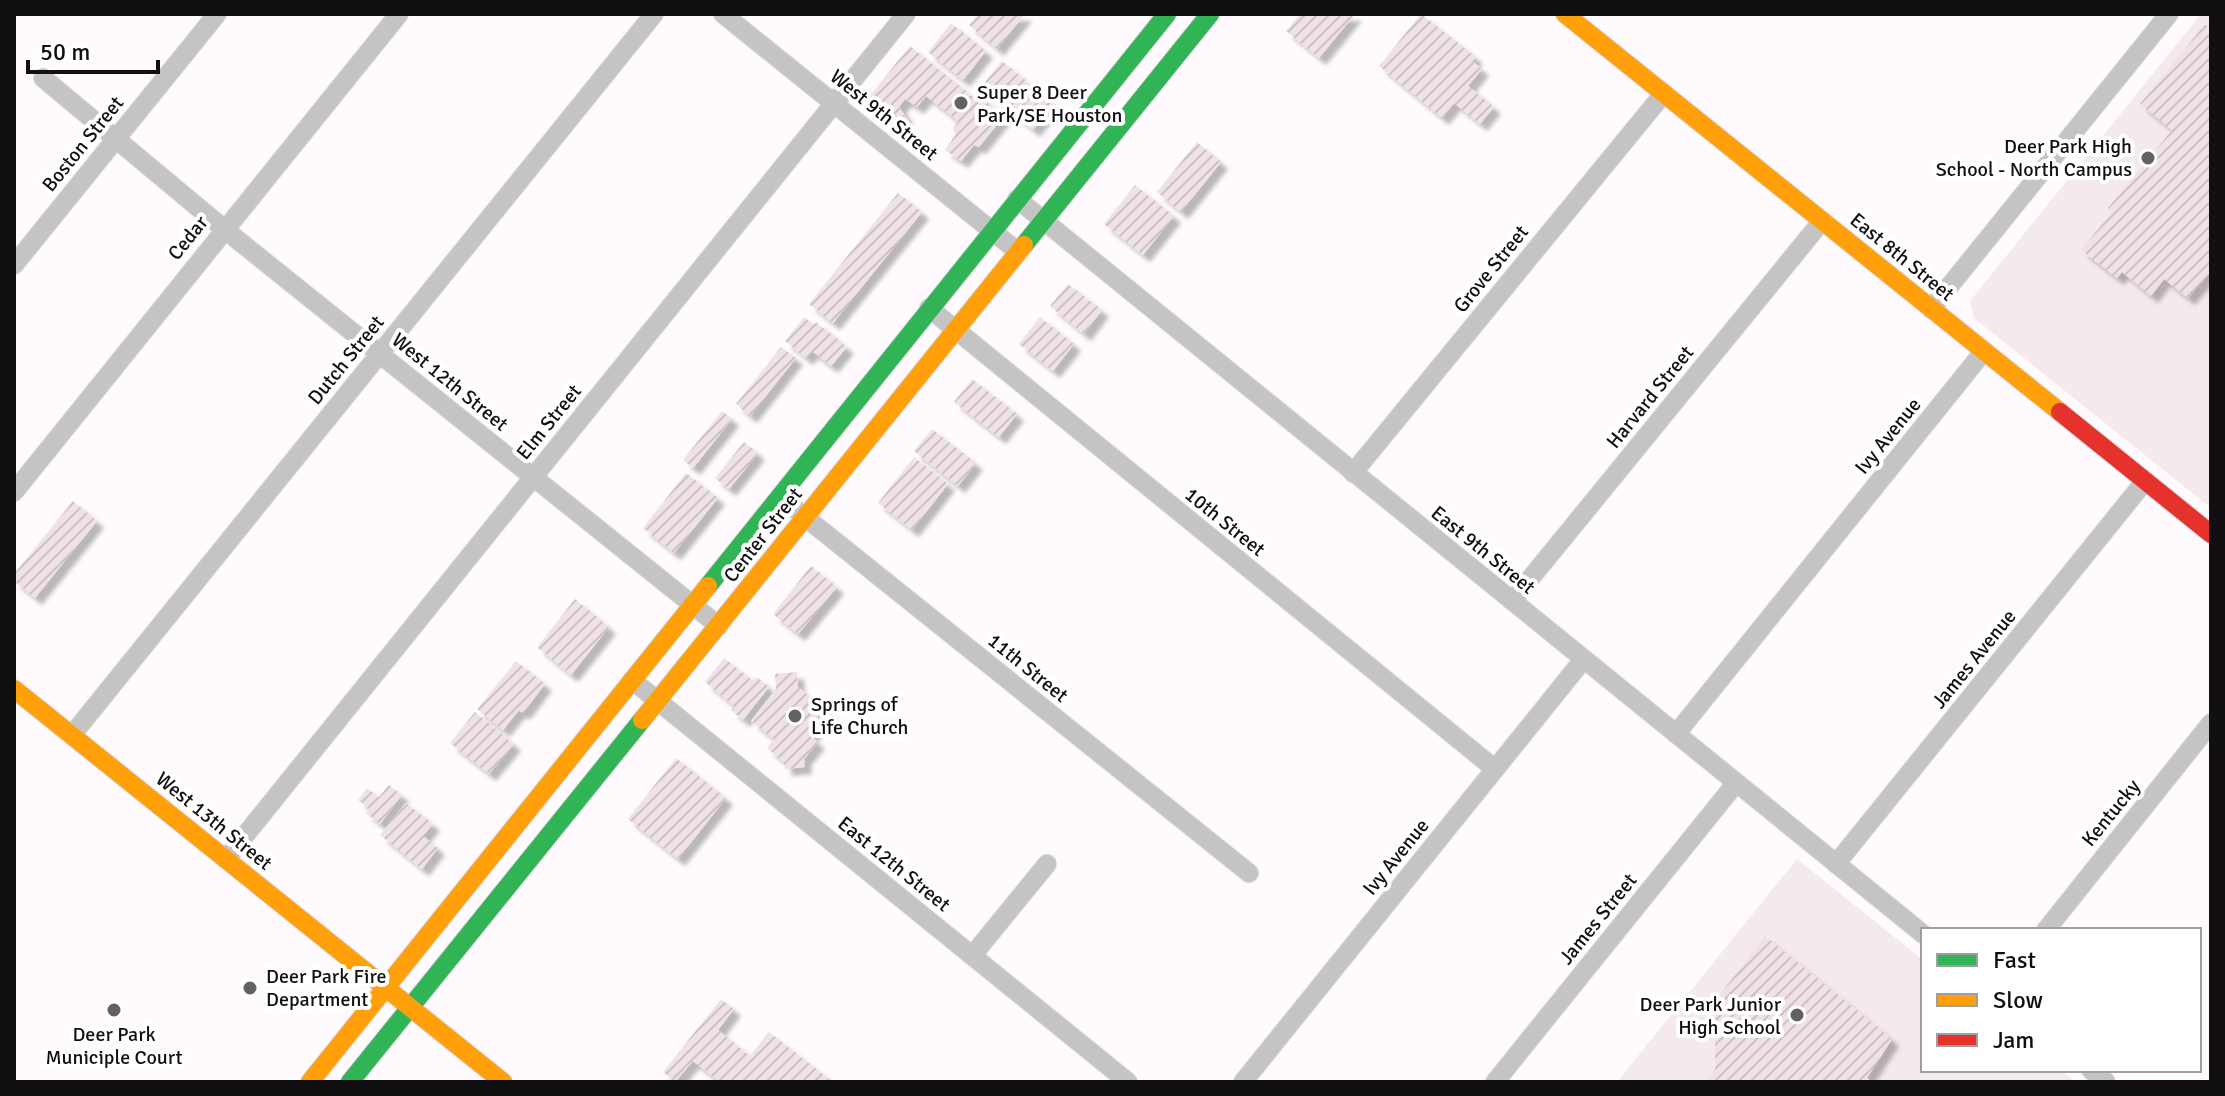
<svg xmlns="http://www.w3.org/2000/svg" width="2225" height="1096" font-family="Signika,sans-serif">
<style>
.education{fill:#f4eaec}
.building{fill:url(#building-hatch);filter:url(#shadow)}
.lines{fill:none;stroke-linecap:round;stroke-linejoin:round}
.street-casing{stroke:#d7d5d7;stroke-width:20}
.fast-casing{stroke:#d7d5d7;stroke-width:20}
.slow-casing{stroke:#d7d5d7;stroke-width:20}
.jam-casing{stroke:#d7d5d7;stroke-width:20}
.street{stroke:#c5c4c5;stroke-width:18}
.fast{stroke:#30b455;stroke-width:18}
.slow{stroke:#ff9f0a;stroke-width:18}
.jam{stroke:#e5322d;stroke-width:18}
.poi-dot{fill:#646164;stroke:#fff;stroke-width:3}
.labels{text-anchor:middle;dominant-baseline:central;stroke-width:8;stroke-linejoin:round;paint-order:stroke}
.poi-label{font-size:20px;fill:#110f11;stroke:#fff;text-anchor:start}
.street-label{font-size:20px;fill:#110f11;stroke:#fff}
</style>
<defs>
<pattern id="building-hatch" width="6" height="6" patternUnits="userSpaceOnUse" patternTransform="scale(2)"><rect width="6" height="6" fill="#f0e1e9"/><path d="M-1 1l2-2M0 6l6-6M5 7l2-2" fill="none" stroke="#cdc0c7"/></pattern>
<filter id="shadow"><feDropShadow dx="7" dy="7" stdDeviation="2" flood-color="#0004"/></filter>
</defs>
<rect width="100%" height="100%" fill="#fefafd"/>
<g class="education">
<polygon points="2201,14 2211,14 2211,508 1974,318 1970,301"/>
<polygon points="1797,859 1923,960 1923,1070 2061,1070 2076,1082 1617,1082"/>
</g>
<g class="building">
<polygon points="978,14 1025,14 997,49 969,25"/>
<polygon points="1300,14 1355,14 1319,58 1286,31"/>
<polygon points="1421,14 1476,57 1472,61 1482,69 1468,86 1494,107 1480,124 1454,103 1442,118 1379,66"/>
<polygon points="951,23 986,51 963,80 928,52"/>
<polygon points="2205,24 2211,29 2211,271 2188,298 2164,279 2151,296 2122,272 2117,278 2081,250 2112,212 2108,208 2172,130 2140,104"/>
<polygon points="910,46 973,97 976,93 1004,116 979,147 974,145 961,161 945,150 956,134 953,129 958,121 926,96 917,107 905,99 899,107 906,117 901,123 868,98"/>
<polygon points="1002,61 1054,104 1033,130 981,87"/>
<polygon points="1197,142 1221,162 1181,212 1157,192"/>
<polygon points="1135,185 1174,216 1143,255 1104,224"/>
<polygon points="898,193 922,212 833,323 809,304"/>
<polygon points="1068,284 1102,310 1084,334 1050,306"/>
<polygon points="804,317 814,325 816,322 847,347 831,366 812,351 806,358 785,341"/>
<polygon points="1040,317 1074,344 1053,371 1019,344"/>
<polygon points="781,347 796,358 750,416 736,404"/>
<polygon points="972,379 1017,414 999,437 954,402"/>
<polygon points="722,411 732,419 693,468 683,460"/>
<polygon points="932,429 976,463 958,486 914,451"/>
<polygon points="744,442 758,453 729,489 715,478"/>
<polygon points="914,457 948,484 912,530 878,503"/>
<polygon points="686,473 718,498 674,553 643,528"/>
<polygon points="73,501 97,521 35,598 14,581 14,574"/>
<polygon points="811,566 837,587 798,634 773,614"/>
<polygon points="575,599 609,627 571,675 537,647"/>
<polygon points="724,658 753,681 757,677 769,687 743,720 731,710 734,706 705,682"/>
<polygon points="516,661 545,684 523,713 519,710 503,730 477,709"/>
<polygon points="797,672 798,687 830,712 810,736 818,742 804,759 805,767 785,769 784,762 767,748 774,739 751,721 776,689 775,674"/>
<polygon points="475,712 514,744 489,774 450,743"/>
<polygon points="676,758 726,798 678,859 628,819"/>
<polygon points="389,785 402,795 380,824 366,813 369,809 358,800 367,788 379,797"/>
<polygon points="406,803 433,824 423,836 438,848 422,869 380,835"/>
<polygon points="1765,936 1892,1039 1867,1078 1872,1082 1705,1082 1715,1070 1715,1001"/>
<polygon points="721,999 734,1009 718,1030 750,1056 769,1032 833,1082 720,1082 693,1061 675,1082 663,1072"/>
</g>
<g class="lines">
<g class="street-casing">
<g id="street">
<polyline points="723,14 1017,251"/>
<polyline points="43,78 224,229 719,626"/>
<polyline points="1017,199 1923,934"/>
<polyline points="14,265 217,14"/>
<polyline points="929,308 1495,769"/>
<polyline points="1931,309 2169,14"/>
<polyline points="1353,473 1664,93"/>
<polyline points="14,492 399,14"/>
<polyline points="780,497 1249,873"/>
<polyline points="1512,601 1822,221"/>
<polyline points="632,680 1128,1082"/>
<polyline points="1676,734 1984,351"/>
<polyline points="72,735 654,14"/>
<polyline points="226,859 906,14"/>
<polyline points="1836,864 2145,481"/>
<polyline points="2046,930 2211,723"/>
<polyline points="972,956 1047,864"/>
<polyline points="2091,1070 2106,1082"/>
<polyline points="1243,1082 1583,660"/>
<polyline points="1495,1082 1736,783"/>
</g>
</g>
<g class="fast-casing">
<g id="fast">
<polyline points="1024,245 1210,14"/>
<polyline points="708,586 1167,14"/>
<polyline points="350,1082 642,720"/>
</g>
</g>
<g class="slow-casing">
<g id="slow">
<polyline points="1565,14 2060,412"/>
<polyline points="14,689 503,1082"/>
<polyline points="642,720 1024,245"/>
<polyline points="310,1082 708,586"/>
</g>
</g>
<g class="jam-casing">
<polyline id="jam" points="2060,412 2211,534"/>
</g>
<use href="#street" class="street"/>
<use href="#fast" class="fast"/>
<use href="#slow" class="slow"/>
<use href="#jam" class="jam"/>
</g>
<g class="poi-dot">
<circle cx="961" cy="103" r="8"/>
<circle cx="2148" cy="158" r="8"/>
<circle cx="795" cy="716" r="8"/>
<circle cx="250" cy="988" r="8"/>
<circle cx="114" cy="1010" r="8"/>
<circle cx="1797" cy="1015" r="8"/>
</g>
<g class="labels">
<g class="poi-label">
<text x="977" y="92">Super 8 Deer<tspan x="977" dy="23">Park/SE Houston</tspan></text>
<text x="2132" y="146" text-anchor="end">Deer Park High<tspan x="2132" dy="23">School - North Campus</tspan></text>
<text x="811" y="704">Springs of<tspan x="811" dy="23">Life Church</tspan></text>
<text x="266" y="976">Deer Park Fire<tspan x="266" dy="23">Department</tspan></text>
<text x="1781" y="1004" text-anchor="end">Deer Park Junior<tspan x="1781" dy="23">High School</tspan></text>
<text x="114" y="1034" text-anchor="middle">Deer Park<tspan x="114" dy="23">Municiple Court</tspan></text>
</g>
<g class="street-label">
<text transform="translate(884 115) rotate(39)">West 9th Street</text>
<text transform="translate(83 144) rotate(-51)">Boston Street</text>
<text transform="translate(188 238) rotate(-51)">Cedar</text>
<text transform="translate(1902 257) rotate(39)">East 8th Street</text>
<text transform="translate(1491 269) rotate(-51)">Grove Street</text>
<text transform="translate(346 360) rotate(-51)">Dutch Street</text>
<text transform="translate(450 382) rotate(39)">West 12th Street</text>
<text transform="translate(1650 397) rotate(-51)">Harvard Street</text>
<text transform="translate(549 422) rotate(-51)">Elm Street</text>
<text transform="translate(1888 436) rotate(-51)">Ivy Avenue</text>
<text transform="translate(1225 522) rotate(39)">10th Street</text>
<text transform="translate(763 535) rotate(-52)">Center Street</text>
<text transform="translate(1483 550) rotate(39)">East 9th Street</text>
<text transform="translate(1974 659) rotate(-51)">James Avenue</text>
<text transform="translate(1028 668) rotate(39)">11th Street</text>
<text transform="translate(2111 813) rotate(-51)">Kentucky</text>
<text transform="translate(214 821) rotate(39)">West 13th Street</text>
<text transform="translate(1396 857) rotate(-51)">Ivy Avenue</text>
<text transform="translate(894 864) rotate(39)">East 12th Street</text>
<text transform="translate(1598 919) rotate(-51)">James Street</text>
</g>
</g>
<rect width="2225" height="1096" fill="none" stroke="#110f11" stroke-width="32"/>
<rect x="1921" y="928" width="280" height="144" fill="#ffffff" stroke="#a09fa0" stroke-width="2"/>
<rect x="1937" y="954" width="40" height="12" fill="#30b455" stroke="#a09fa0" stroke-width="2"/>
<text x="1993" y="968" font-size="24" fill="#110f11">Fast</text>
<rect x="1937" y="994" width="40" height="12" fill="#ff9f0a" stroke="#a09fa0" stroke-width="2"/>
<text x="1993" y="1008" font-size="24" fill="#110f11">Slow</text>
<rect x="1937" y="1034" width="40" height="12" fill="#e5322d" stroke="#a09fa0" stroke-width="2"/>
<text x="1993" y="1048" font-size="24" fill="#110f11">Jam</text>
<path d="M28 60v12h130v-12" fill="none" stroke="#110f11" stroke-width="4"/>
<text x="40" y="60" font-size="24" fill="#110f11" stroke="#ffffff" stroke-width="6" paint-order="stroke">50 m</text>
</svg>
